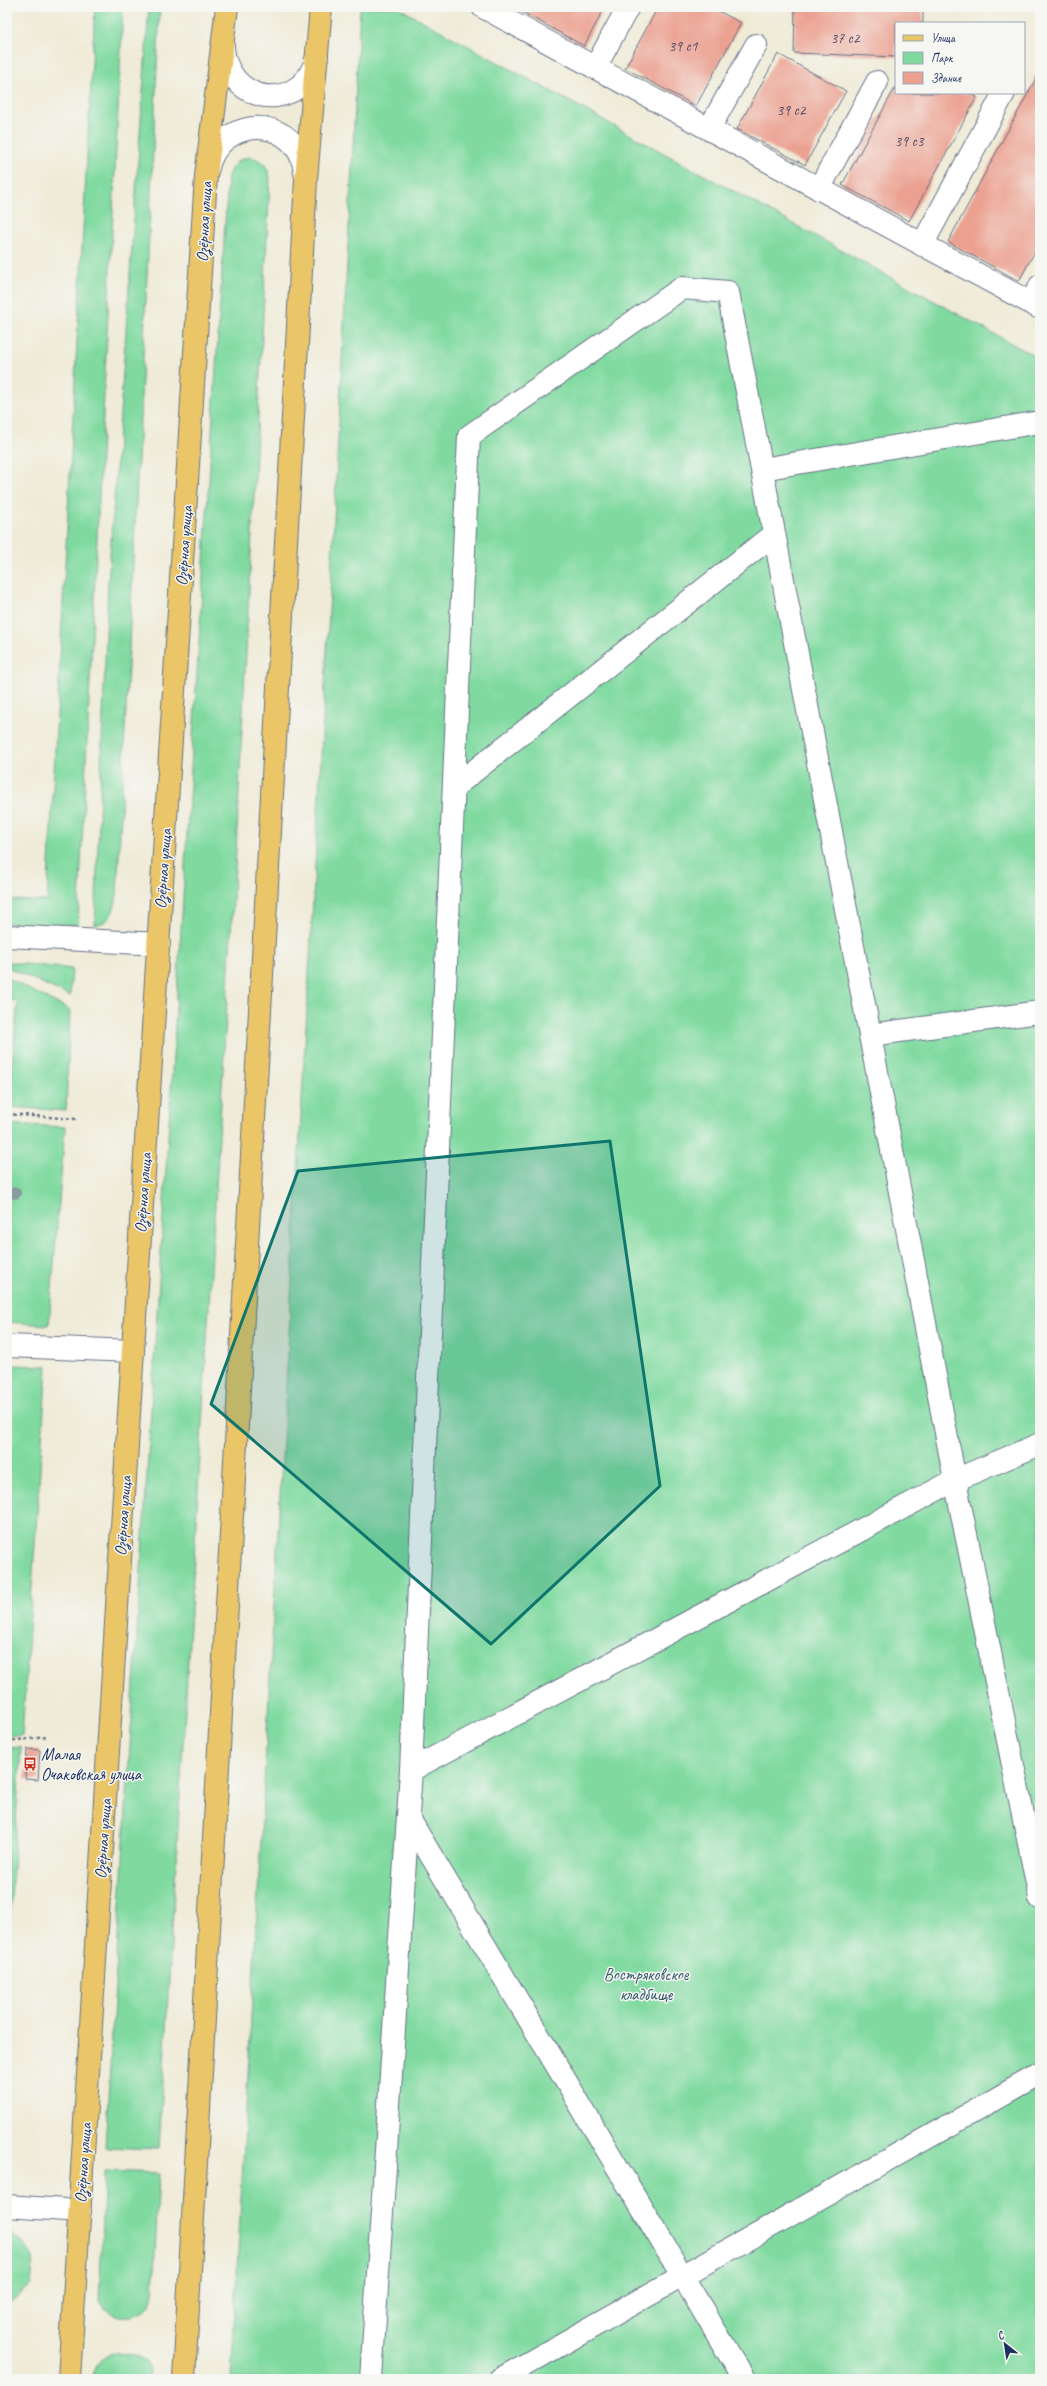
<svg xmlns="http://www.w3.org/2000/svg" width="1047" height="2386" font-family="Caveat,sans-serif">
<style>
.green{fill:#80daa0;stroke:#4e847f}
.building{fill:#eba090}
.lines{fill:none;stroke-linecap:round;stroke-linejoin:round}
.minor-casing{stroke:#657188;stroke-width:24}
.major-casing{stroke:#657188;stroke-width:24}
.path{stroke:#657188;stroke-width:2.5;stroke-dasharray:3 3;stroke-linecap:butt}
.minor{stroke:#fff;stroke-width:22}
.major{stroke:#ebc669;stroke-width:22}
.tree{fill:#889b9d}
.marked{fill:#0f766e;fill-opacity:0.2;stroke:#0f766e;stroke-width:3;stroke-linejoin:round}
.labels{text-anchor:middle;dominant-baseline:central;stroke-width:3;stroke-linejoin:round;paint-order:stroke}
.number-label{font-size:15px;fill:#4f4b6a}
.street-label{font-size:17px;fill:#1b2f5e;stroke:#f6f6f2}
.poi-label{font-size:17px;fill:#1b2f5e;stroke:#f6f6f2;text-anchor:start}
.park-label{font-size:17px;fill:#345a6e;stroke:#f6f6f2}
</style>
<rect width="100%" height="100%" fill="#f6f6f2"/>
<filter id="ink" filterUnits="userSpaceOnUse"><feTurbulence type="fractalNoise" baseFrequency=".025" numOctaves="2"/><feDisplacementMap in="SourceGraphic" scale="8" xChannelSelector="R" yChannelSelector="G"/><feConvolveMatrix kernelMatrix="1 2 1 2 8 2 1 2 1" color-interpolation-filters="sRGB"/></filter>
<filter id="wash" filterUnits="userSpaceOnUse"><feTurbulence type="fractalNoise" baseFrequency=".012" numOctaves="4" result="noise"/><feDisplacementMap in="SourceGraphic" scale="16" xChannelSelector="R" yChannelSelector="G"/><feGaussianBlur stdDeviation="0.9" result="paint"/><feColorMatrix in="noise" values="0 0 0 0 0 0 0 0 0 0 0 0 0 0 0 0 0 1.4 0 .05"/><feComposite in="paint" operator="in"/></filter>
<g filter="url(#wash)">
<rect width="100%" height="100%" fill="#efebd7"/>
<g class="green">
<polygon points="95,7 123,7 78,925 7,924 7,900 47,901"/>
<path d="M 149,7 L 160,7 L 117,895 C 114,910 112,922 95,925 L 108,583 Z"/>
<polygon points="360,7 397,7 1040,359 1040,2379 231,2379 333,540"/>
<path d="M 250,157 C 263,160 267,165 270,178 L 236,850 L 159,2149 L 105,2147 L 228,176 C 233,164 237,159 250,157 Z"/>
<polygon points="7,962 72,969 70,996 7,967"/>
<polygon points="7,978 70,1010 66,1111 8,1107 18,1001 7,1000"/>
<polygon points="7,1124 65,1127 49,1325 7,1322"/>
<polygon points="7,1365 47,1366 22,1735 7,1736"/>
<polygon points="21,1747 7,1962 7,1748"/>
<path d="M 105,2171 L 159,2173 L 153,2294 C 152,2297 151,2303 149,2306 C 135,2323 108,2318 99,2301 Z"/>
<path d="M 7,2233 C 12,2233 14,2236 18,2239 C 36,2253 33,2264 31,2285 L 7,2305 Z"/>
<path d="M 114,2353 L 130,2354 L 145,2360 L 149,2370 L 148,2379 L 93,2379 C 94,2364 100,2358 114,2353 Z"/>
</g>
<g id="blocks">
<g class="building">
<polygon points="513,7 605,7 584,46"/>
<polygon points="658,7 711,7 741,23 696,106 625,68"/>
<polygon points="795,7 923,7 923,23 896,23 896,57 794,53"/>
<polygon points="778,54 846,91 805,165 737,129"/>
<polygon points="1040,71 1040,242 1019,281 948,242"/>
<polygon points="896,86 896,93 970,93 977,97 909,221 842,185"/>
<polygon points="27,1749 40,1750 38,1780 25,1779"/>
</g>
</g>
</g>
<g filter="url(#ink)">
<use href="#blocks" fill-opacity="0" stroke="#657188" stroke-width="1"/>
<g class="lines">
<g class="minor-casing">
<g id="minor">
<polyline points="483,7 1040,308"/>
<path d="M 223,46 C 224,87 269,113 302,84 C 310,77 314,67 317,57"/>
<polyline points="595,68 628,7"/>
<polyline points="709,129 756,45"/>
<path d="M 208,168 C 216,128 269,113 295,146 C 303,156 304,166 306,178"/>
<polyline points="819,189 877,82"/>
<polyline points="922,245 1004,93"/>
<polyline points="1031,303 1040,286"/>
<polyline points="762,469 1040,422"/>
<polyline points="454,787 774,534"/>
<polyline points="7,936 159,944"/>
<polyline points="870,1035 1040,1012"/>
<polyline points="7,1346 133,1351"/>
<polyline points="411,1770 955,1480 1040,1444"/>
<polyline points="408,1817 744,2379"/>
<polyline points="7,2206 80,2211"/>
<polyline points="371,2379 411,1770 469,436 682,288 728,292 955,1480 1040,1898"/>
<polyline points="500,2379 1040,2074"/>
</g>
</g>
<g class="major-casing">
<g id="major">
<polyline points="69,2379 206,176 227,7"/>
<polyline points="184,2379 296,363 306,179 321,7"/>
</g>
</g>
<g class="path">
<polyline points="7,1114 76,1119"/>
<polyline points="7,1741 47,1737"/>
</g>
<use href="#minor" class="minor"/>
<use href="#major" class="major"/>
</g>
<circle class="tree" cx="15" cy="1193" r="6"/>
</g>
<path class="marked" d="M 610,1141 L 660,1486 L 491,1644 L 211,1404 L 298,1171 Z"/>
<defs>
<g id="bus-bare" transform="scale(1.08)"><path d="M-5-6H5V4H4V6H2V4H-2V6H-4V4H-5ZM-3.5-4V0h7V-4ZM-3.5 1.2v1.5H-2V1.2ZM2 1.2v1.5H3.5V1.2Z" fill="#c8321e" stroke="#f6f6f2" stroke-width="2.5" paint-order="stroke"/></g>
</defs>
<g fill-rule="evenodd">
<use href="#bus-bare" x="30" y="1764"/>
</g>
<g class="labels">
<g class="number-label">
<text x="845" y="38">37 с2</text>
<text x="683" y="46">39 с1</text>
<text x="791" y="110">39 с2</text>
<text x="909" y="141">39 с3</text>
</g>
<g class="street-label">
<text transform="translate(204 222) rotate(-87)">Озёрная улица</text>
<text transform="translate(184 546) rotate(-86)">Озёрная улица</text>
<text transform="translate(163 869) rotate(-86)">Озёрная улица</text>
<text transform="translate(143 1193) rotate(-86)">Озёрная улица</text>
<text transform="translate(123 1516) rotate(-86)">Озёрная улица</text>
<text transform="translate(103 1839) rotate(-86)">Озёрная улица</text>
<text transform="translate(83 2163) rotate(-86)">Озёрная улица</text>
</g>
<g class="poi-label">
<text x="41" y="1754">Малая<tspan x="41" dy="20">Очаковская улица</tspan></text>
</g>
<g class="park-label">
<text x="646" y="1974">Востряковское<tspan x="646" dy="20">кладбище</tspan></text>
</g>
</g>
<rect width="1047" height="2386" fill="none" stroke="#f6f6f2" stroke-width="24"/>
<rect x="895" y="22" width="130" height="72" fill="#f6f6f2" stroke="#9ea6b7"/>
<rect x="903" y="35" width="20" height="6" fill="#ebc669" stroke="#9ea6b7"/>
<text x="931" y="42" font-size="12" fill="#1b2f5e">Улица</text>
<rect x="903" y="52" width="20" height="12" fill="#80daa0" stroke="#9ea6b7"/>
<text x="931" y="62" font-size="12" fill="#1b2f5e">Парк</text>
<rect x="903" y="72" width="20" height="12" fill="#eba090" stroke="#9ea6b7"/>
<text x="931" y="82" font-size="12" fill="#1b2f5e">Здание</text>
<g transform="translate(1005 2344) rotate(330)" stroke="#f6f6f2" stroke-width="3" paint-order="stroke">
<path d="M0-3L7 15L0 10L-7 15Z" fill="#1b2f5e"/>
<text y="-6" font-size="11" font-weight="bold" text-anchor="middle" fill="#1b2f5e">С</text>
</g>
</svg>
